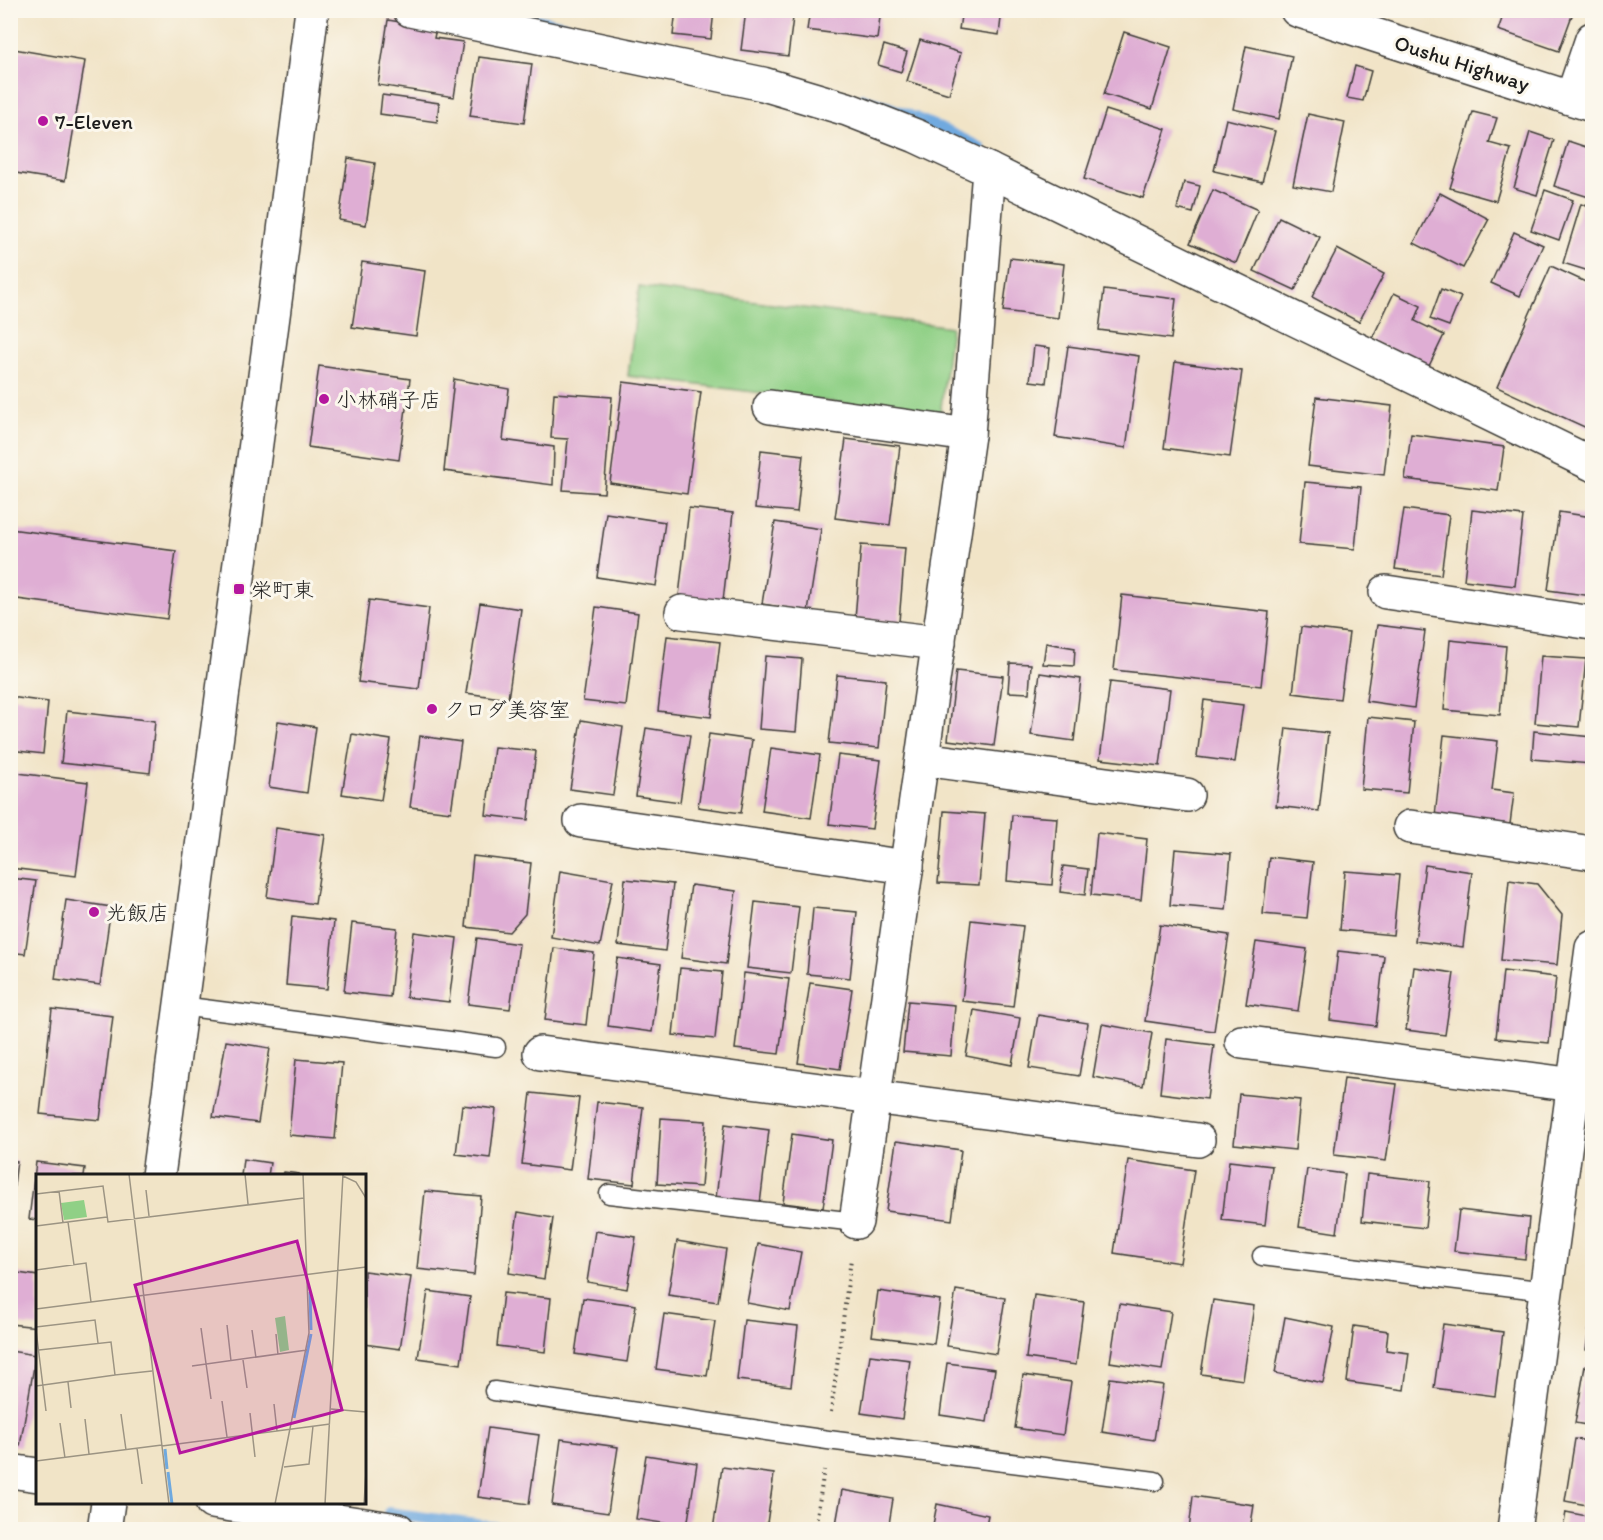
<svg xmlns="http://www.w3.org/2000/svg" width="1603" height="1540" font-family="Itim,'Klee One',sans-serif">
<style>
.green{fill:#90d086;stroke:#567651;stroke-width:1.5}
.lines{fill:none;stroke-linecap:round;stroke-linejoin:round}
.stream{stroke:#6fa9df;stroke-width:12}
.building{fill:#dfaed4}
.service-casing{stroke:#3c3a36;stroke-width:21}
.minor-casing{stroke:#3c3a36;stroke-width:36}
.tertiary-casing{stroke:#3c3a36;stroke-width:36}
.path{stroke:#3c3a36;stroke-width:4;stroke-dasharray:1.5 4.5;stroke-linecap:butt}
.service{stroke:#fff;stroke-width:18}
.minor{stroke:#fff;stroke-width:33}
.tertiary{stroke:#fff;stroke-width:33}
.poi-dot{fill:#b5179e;stroke:#fbf7ec;stroke-width:2}
.labels{text-anchor:middle;dominant-baseline:central;stroke-width:6;stroke-linejoin:round;paint-order:stroke}
.street-label{font-size:21px;fill:#1c1c1c;stroke:#fbf7ec}
.poi-label{font-size:21px;fill:#1c1c1c;stroke:#fbf7ec;text-anchor:start}
.inset-river{fill:none;stroke:#6fa9df;stroke-width:3}
.inset-road{fill:none;stroke:#9c9483;stroke-width:1.5}
.view{fill:#b5179e;fill-opacity:0.15;stroke:#b5179e;stroke-width:3}
.inset-edge{fill:none;stroke:#1c1c1c;stroke-width:3}
</style>
<rect width="100%" height="100%" fill="#fbf7ec"/>
<filter id="ink" filterUnits="userSpaceOnUse"><feTurbulence type="fractalNoise" baseFrequency=".0167" numOctaves="2"/><feDisplacementMap in="SourceGraphic" scale="12" xChannelSelector="R" yChannelSelector="G"/><feConvolveMatrix kernelMatrix="1 2 1 2 8 2 1 2 1" color-interpolation-filters="sRGB"/></filter>
<filter id="wash" filterUnits="userSpaceOnUse"><feTurbulence type="fractalNoise" baseFrequency=".008" numOctaves="4" result="noise"/><feDisplacementMap in="SourceGraphic" scale="24" xChannelSelector="R" yChannelSelector="G"/><feGaussianBlur stdDeviation="1.35" result="paint"/><feColorMatrix in="noise" values="0 0 0 0 0 0 0 0 0 0 0 0 0 0 0 0 0 1.4 0 .05"/><feComposite in="paint" operator="in"/></filter>
<g filter="url(#wash)">
<rect width="100%" height="100%" fill="#f1e4c7"/>
<polygon class="green" points="639,287 951,327 940,416 628,376"/>
<g class="lines">
<g class="stream">
<polyline points="495,10 564,26"/>
<path d="M 863,99 C 904,112 942,129 980,148"/>
<polyline points="389,1513 512,1530"/>
</g>
</g>
<g id="blocks">
<g class="building">
<polygon points="676,10 714,10 711,39 673,35"/>
<polygon points="746,10 794,10 788,56 741,50"/>
<polygon points="810,10 881,10 877,39 807,30"/>
<polygon points="962,10 1002,10 999,35 959,29"/>
<polygon points="1505,10 1574,10 1559,51 1498,30"/>
<polygon points="388,20 436,28 434,38 463,42 454,97 378,85"/>
<polygon points="1124,32 1171,47 1152,109 1104,94"/>
<polygon points="920,40 961,53 949,94 907,81"/>
<polygon points="884,45 907,52 901,72 878,65"/>
<polygon points="1246,46 1292,56 1279,119 1233,109"/>
<polygon points="14,49 85,61 65,181 10,172 10,70"/>
<polygon points="479,57 532,64 524,123 470,116"/>
<polygon points="1355,66 1371,71 1363,101 1347,98"/>
<polygon points="382,95 439,103 437,122 380,114"/>
<polygon points="1106,110 1166,129 1143,198 1084,179"/>
<polygon points="1473,112 1497,118 1489,143 1511,149 1496,201 1450,188"/>
<polygon points="1308,114 1345,122 1331,192 1293,185"/>
<polygon points="1226,119 1275,131 1262,182 1214,171"/>
<polygon points="1530,132 1554,140 1537,195 1514,188"/>
<polygon points="1568,141 1592,149 1592,198 1554,186"/>
<polygon points="348,158 375,163 366,225 339,220"/>
<polygon points="1184,182 1200,186 1193,213 1177,209"/>
<polygon points="1213,190 1258,210 1236,263 1190,243"/>
<polygon points="1545,190 1573,200 1559,240 1531,230"/>
<polygon points="1440,193 1489,219 1463,268 1414,243"/>
<polygon points="1581,204 1592,208 1592,272 1563,263"/>
<polygon points="1279,217 1320,237 1295,290 1254,271"/>
<polygon points="1514,232 1543,245 1520,296 1491,283"/>
<polygon points="1337,249 1384,274 1359,322 1312,297"/>
<polygon points="1010,258 1064,264 1058,318 1003,311"/>
<polygon points="362,262 425,271 416,336 352,327"/>
<polygon points="1551,266 1592,285 1592,426 1591,430 1497,387"/>
<polygon points="1441,289 1461,297 1449,326 1430,319"/>
<polygon points="1104,290 1176,299 1171,339 1099,330"/>
<polygon points="1394,293 1421,306 1415,321 1444,335 1428,368 1371,341"/>
<polygon points="1034,346 1050,348 1046,383 1030,381"/>
<polygon points="1068,346 1139,356 1126,448 1055,437"/>
<polygon points="1175,362 1242,371 1230,457 1164,448"/>
<polygon points="319,366 410,379 399,460 308,447"/>
<polygon points="454,379 509,389 503,440 554,447 553,485 444,471"/>
<polygon points="623,382 701,392 687,494 610,483"/>
<polygon points="554,393 612,397 604,493 563,490 568,439 551,438"/>
<polygon points="1316,397 1392,406 1384,475 1308,466"/>
<polygon points="1411,434 1504,447 1498,491 1405,479"/>
<polygon points="846,439 900,446 890,525 835,518"/>
<polygon points="761,450 803,455 797,512 755,508"/>
<polygon points="1305,482 1361,487 1355,549 1299,544"/>
<polygon points="689,508 733,513 723,601 679,596"/>
<polygon points="1404,509 1449,515 1441,575 1395,569"/>
<polygon points="1472,510 1523,516 1515,586 1464,580"/>
<polygon points="1559,512 1592,517 1592,596 1548,590"/>
<polygon points="606,513 665,522 656,586 597,577"/>
<polygon points="775,522 821,529 808,612 762,604"/>
<polygon points="10,529 176,551 167,619 10,598"/>
<polygon points="861,545 905,548 899,622 855,619"/>
<polygon points="1122,595 1269,612 1261,686 1114,670"/>
<polygon points="369,600 429,608 419,689 358,682"/>
<polygon points="480,603 521,609 508,699 466,693"/>
<polygon points="596,607 638,613 626,706 583,701"/>
<polygon points="1377,625 1425,631 1414,708 1366,701"/>
<polygon points="1301,627 1349,633 1340,699 1293,693"/>
<polygon points="667,636 720,642 711,717 658,711"/>
<polygon points="1450,640 1506,646 1500,715 1444,710"/>
<polygon points="1046,643 1075,648 1074,666 1043,664"/>
<polygon points="765,656 802,659 796,732 759,729"/>
<polygon points="1541,656 1586,659 1579,727 1535,723"/>
<polygon points="1010,663 1031,664 1029,693 1008,692"/>
<polygon points="956,671 1003,676 994,746 948,740"/>
<polygon points="1040,673 1081,679 1074,741 1031,735"/>
<polygon points="837,675 886,680 879,748 829,743"/>
<polygon points="1110,682 1170,689 1160,766 1100,759"/>
<polygon points="10,697 48,702 43,754 10,750"/>
<polygon points="1204,700 1243,705 1235,762 1197,757"/>
<polygon points="67,711 155,721 150,773 61,763"/>
<polygon points="1368,717 1414,722 1407,793 1361,789"/>
<polygon points="581,720 623,727 613,795 570,789"/>
<polygon points="278,721 316,727 307,793 269,787"/>
<polygon points="646,728 690,735 680,802 636,796"/>
<polygon points="1286,728 1328,733 1319,811 1276,806"/>
<polygon points="1534,731 1592,737 1591,764 1532,759"/>
<polygon points="352,734 391,740 381,800 342,794"/>
<polygon points="709,734 752,740 741,813 698,807"/>
<polygon points="1444,735 1498,741 1492,790 1514,793 1510,824 1435,816"/>
<polygon points="420,736 461,742 451,812 410,807"/>
<polygon points="494,747 536,751 528,820 486,815"/>
<polygon points="771,748 820,755 811,818 762,811"/>
<polygon points="838,755 881,760 872,829 829,824"/>
<polygon points="10,772 88,782 76,876 10,868"/>
<polygon points="944,811 985,814 979,885 938,883"/>
<polygon points="1012,815 1057,818 1052,885 1007,881"/>
<polygon points="276,828 325,835 315,904 267,897"/>
<polygon points="1097,833 1147,839 1141,900 1091,895"/>
<polygon points="1175,849 1231,854 1226,910 1170,905"/>
<polygon points="473,856 531,863 525,914 509,932 466,927"/>
<polygon points="1269,857 1313,862 1307,918 1263,914"/>
<polygon points="1425,865 1472,872 1463,947 1415,941"/>
<polygon points="1063,866 1088,869 1085,895 1060,892"/>
<polygon points="560,871 613,880 600,946 551,937"/>
<polygon points="1345,871 1399,875 1393,935 1340,930"/>
<polygon points="10,878 36,881 25,954 10,952"/>
<polygon points="625,879 673,884 665,951 618,945"/>
<polygon points="1509,880 1537,884 1562,915 1557,965 1501,960"/>
<polygon points="691,885 736,891 726,964 681,958"/>
<polygon points="66,900 111,907 100,985 55,979"/>
<polygon points="755,902 799,907 791,973 747,968"/>
<polygon points="813,908 857,912 850,978 807,974"/>
<polygon points="292,916 334,921 327,989 286,985"/>
<polygon points="971,920 1023,926 1013,1007 962,1001"/>
<polygon points="352,923 397,928 390,997 344,992"/>
<polygon points="1160,925 1229,935 1214,1031 1145,1021"/>
<polygon points="414,932 457,938 449,1002 406,997"/>
<polygon points="477,938 519,944 510,1009 468,1004"/>
<polygon points="1256,942 1307,949 1298,1011 1246,1004"/>
<polygon points="554,948 594,953 586,1025 545,1020"/>
<polygon points="1338,951 1384,956 1376,1026 1330,1020"/>
<polygon points="617,958 661,964 652,1032 608,1026"/>
<polygon points="1414,967 1454,973 1445,1035 1406,1030"/>
<polygon points="680,968 722,972 715,1039 673,1035"/>
<polygon points="1503,971 1556,977 1549,1043 1496,1038"/>
<polygon points="744,973 789,979 779,1054 735,1049"/>
<polygon points="810,983 852,989 840,1069 798,1063"/>
<polygon points="908,1001 955,1005 951,1056 903,1052"/>
<polygon points="52,1009 113,1016 100,1120 40,1114"/>
<polygon points="974,1010 1020,1018 1012,1065 966,1056"/>
<polygon points="1038,1015 1088,1023 1079,1076 1029,1068"/>
<polygon points="1102,1024 1152,1033 1143,1086 1093,1077"/>
<polygon points="1166,1039 1214,1045 1207,1099 1160,1093"/>
<polygon points="226,1041 270,1048 258,1123 213,1117"/>
<polygon points="296,1059 342,1063 335,1139 289,1135"/>
<polygon points="1344,1078 1397,1084 1386,1161 1334,1155"/>
<polygon points="531,1093 579,1098 570,1170 522,1164"/>
<polygon points="1239,1094 1300,1100 1295,1150 1234,1144"/>
<polygon points="597,1102 643,1107 634,1184 588,1179"/>
<polygon points="462,1105 496,1109 490,1158 456,1154"/>
<polygon points="661,1118 706,1121 701,1187 657,1184"/>
<polygon points="725,1124 769,1130 760,1204 716,1198"/>
<polygon points="792,1134 832,1140 823,1208 783,1203"/>
<polygon points="896,1141 961,1150 952,1220 886,1211"/>
<polygon points="243,1159 270,1163 268,1176 241,1176"/>
<polygon points="10,1160 17,1161 12,1201 10,1201"/>
<polygon points="1128,1160 1194,1170 1180,1263 1114,1253"/>
<polygon points="1229,1161 1272,1166 1265,1225 1222,1220"/>
<polygon points="36,1162 85,1168 84,1176 38,1176 38,1220 29,1219"/>
<polygon points="1307,1169 1345,1174 1337,1233 1299,1227"/>
<polygon points="284,1172 299,1174 299,1176 283,1176"/>
<polygon points="1367,1174 1430,1181 1425,1228 1362,1221"/>
<polygon points="425,1191 481,1196 474,1275 417,1269"/>
<polygon points="1459,1210 1529,1218 1525,1259 1454,1251"/>
<polygon points="518,1212 553,1218 544,1279 509,1273"/>
<polygon points="595,1231 636,1237 627,1289 587,1282"/>
<polygon points="677,1241 726,1249 718,1302 668,1295"/>
<polygon points="758,1244 801,1252 790,1311 747,1303"/>
<polygon points="364,1271 411,1277 400,1349 364,1344"/>
<polygon points="11,1272 38,1276 38,1327 10,1324"/>
<polygon points="956,1290 1005,1298 996,1354 947,1346"/>
<polygon points="428,1291 470,1297 461,1364 418,1358"/>
<polygon points="878,1291 940,1300 934,1344 872,1336"/>
<polygon points="503,1293 551,1298 545,1352 497,1346"/>
<polygon points="1034,1295 1084,1302 1076,1365 1026,1358"/>
<polygon points="583,1298 636,1305 627,1362 575,1354"/>
<polygon points="1213,1300 1254,1306 1243,1380 1201,1374"/>
<polygon points="1119,1304 1171,1312 1162,1370 1110,1362"/>
<polygon points="1591,1313 1592,1313 1592,1351 1586,1350"/>
<polygon points="664,1314 715,1321 707,1376 656,1369"/>
<polygon points="1285,1317 1334,1327 1323,1383 1275,1373"/>
<polygon points="744,1320 798,1326 791,1386 737,1380"/>
<polygon points="1443,1324 1503,1332 1495,1396 1434,1388"/>
<polygon points="1354,1326 1388,1331 1386,1350 1409,1353 1404,1390 1347,1382"/>
<polygon points="10,1351 36,1355 20,1446 10,1445"/>
<polygon points="870,1355 910,1360 902,1419 861,1413"/>
<polygon points="947,1363 995,1369 987,1422 940,1415"/>
<polygon points="1585,1366 1592,1368 1592,1426 1575,1423"/>
<polygon points="1023,1375 1071,1382 1063,1435 1015,1428"/>
<polygon points="1110,1378 1163,1385 1154,1440 1102,1432"/>
<polygon points="488,1428 539,1435 529,1504 478,1497"/>
<polygon points="561,1439 618,1447 608,1513 552,1505"/>
<polygon points="1575,1439 1592,1442 1592,1506 1565,1501"/>
<polygon points="646,1455 697,1463 687,1527 636,1519"/>
<polygon points="722,1467 774,1474 766,1530 713,1530"/>
<polygon points="842,1490 893,1499 888,1530 835,1530"/>
<polygon points="1193,1496 1254,1505 1250,1530 1189,1530"/>
<polygon points="937,1504 988,1515 985,1530 932,1530"/>
<polygon points="1566,1512 1592,1517 1592,1530 1563,1530"/>
</g>
</g>
</g>
<g filter="url(#ink)">
<use href="#blocks" fill-opacity="0" stroke="#3c3a36" stroke-width="1.5"/>
<g class="lines">
<g class="service-casing">
<g id="service">
<polyline points="181,1006 496,1047"/>
<polyline points="609,1194 856,1222"/>
<polyline points="1262,1256 1546,1291"/>
<polyline points="494,1391 828,1440 1155,1481"/>
</g>
</g>
<g class="minor-casing">
<g id="minor">
<polyline points="410,10 763,84 847,109 916,136 989,170 1592,464"/>
<polyline points="1572,98 1592,39"/>
<polyline points="770,407 968,435"/>
<polyline points="1386,592 1592,623"/>
<polyline points="682,612 939,643"/>
<polyline points="923,759 1187,795"/>
<polyline points="581,821 907,867"/>
<polyline points="1410,827 1592,853"/>
<polyline points="1242,1042 1575,1085"/>
<polyline points="540,1053 1198,1140"/>
<polyline points="856,1222 968,435 989,170"/>
<polyline points="10,1471 38,1475"/>
<polyline points="212,1502 398,1530"/>
<polyline points="1514,1530 1592,948"/>
</g>
</g>
<g class="tertiary-casing">
<g id="tertiary">
<polyline points="1297,10 1592,105"/>
<polyline points="158,1176 277,286 312,10"/>
<polyline points="104,1530 108,1502"/>
</g>
</g>
<g class="path">
<polyline points="831,1412 851,1259"/>
<polyline points="815,1530 824,1470"/>
</g>
<use href="#service" class="service"/>
<use href="#minor" class="minor"/>
<use href="#tertiary" class="tertiary"/>
</g>
</g>
<g class="poi-dot">
<circle cx="43" cy="121" r="6"/>
<circle cx="324" cy="399" r="6"/>
<rect x="233" y="583" width="12" height="12" rx="3"/>
<circle cx="432" cy="709" r="6"/>
<circle cx="94" cy="912" r="6"/>
</g>
<g class="labels">
<g class="street-label">
<text transform="translate(1462 63) rotate(18)">Oushu Highway</text>
</g>
<g class="poi-label">
<text x="55" y="121">7-Eleven</text>
<text x="336" y="399">小林硝子店</text>
<text x="251" y="589">栄町東</text>
<text x="444" y="709">クロダ美容室</text>
<text x="106" y="912">光飯店</text>
</g>
</g>
<g transform="translate(36 1174)">
<rect width="330" height="330" fill="#f1e4c7"/>
<path d="M 48,26 L 51,43 L 28,46 L 25,29 ZM 249,142 L 253,176 L 244,178 L 239,144 Z" fill="#90d086"/>
<path class="inset-river" d="M 274,118 L 275,156M 258,244 L 275,160M 129,275 L 131,295M 132,298 L 136,330"/>
<path class="inset-road" d="M 93,0 L 133,330M 209,0 L 212,30M 307,2 L 320,8 L 330,24M 110,16 L 113,42M 23,17 L 27,49M 0,20 L 67,12 L 72,48 L 268,24M 32,48 L 38,91M 0,52 L 71,43M 0,96 L 50,89 L 55,128M 0,135 L 330,93M 191,151 L 195,187M 0,153 L 59,146 L 62,169M 165,154 L 175,225M 0,156 L 10,237M 216,156 L 220,184M 240,160 L 242,181M 3,176 L 75,168 L 79,201 L 116,197M 207,186 L 211,214M 156,192 L 271,176M 32,208 L 35,234M 0,212 L 79,201M 186,227 L 191,263M 238,230 L 241,257M 295,235 L 330,238M 214,239 L 219,283M 85,240 L 90,276M 49,245 L 53,280M 24,249 L 29,284M 126,272 L 294,250M 101,274 L 106,310M 0,287 L 126,271M 248,293 L 273,290 L 277,252M 239,330 L 273,159 L 267,0M 289,330 L 307,0M 328,330 L 330,298"/>
<path class="view" d="M 261,67 L 306,236 L 144,279 L 99,111 Z"/>
<rect width="330" height="330" class="inset-edge"/>
</g>
<rect width="1603" height="1540" fill="none" stroke="#fbf7ec" stroke-width="36"/>
</svg>
